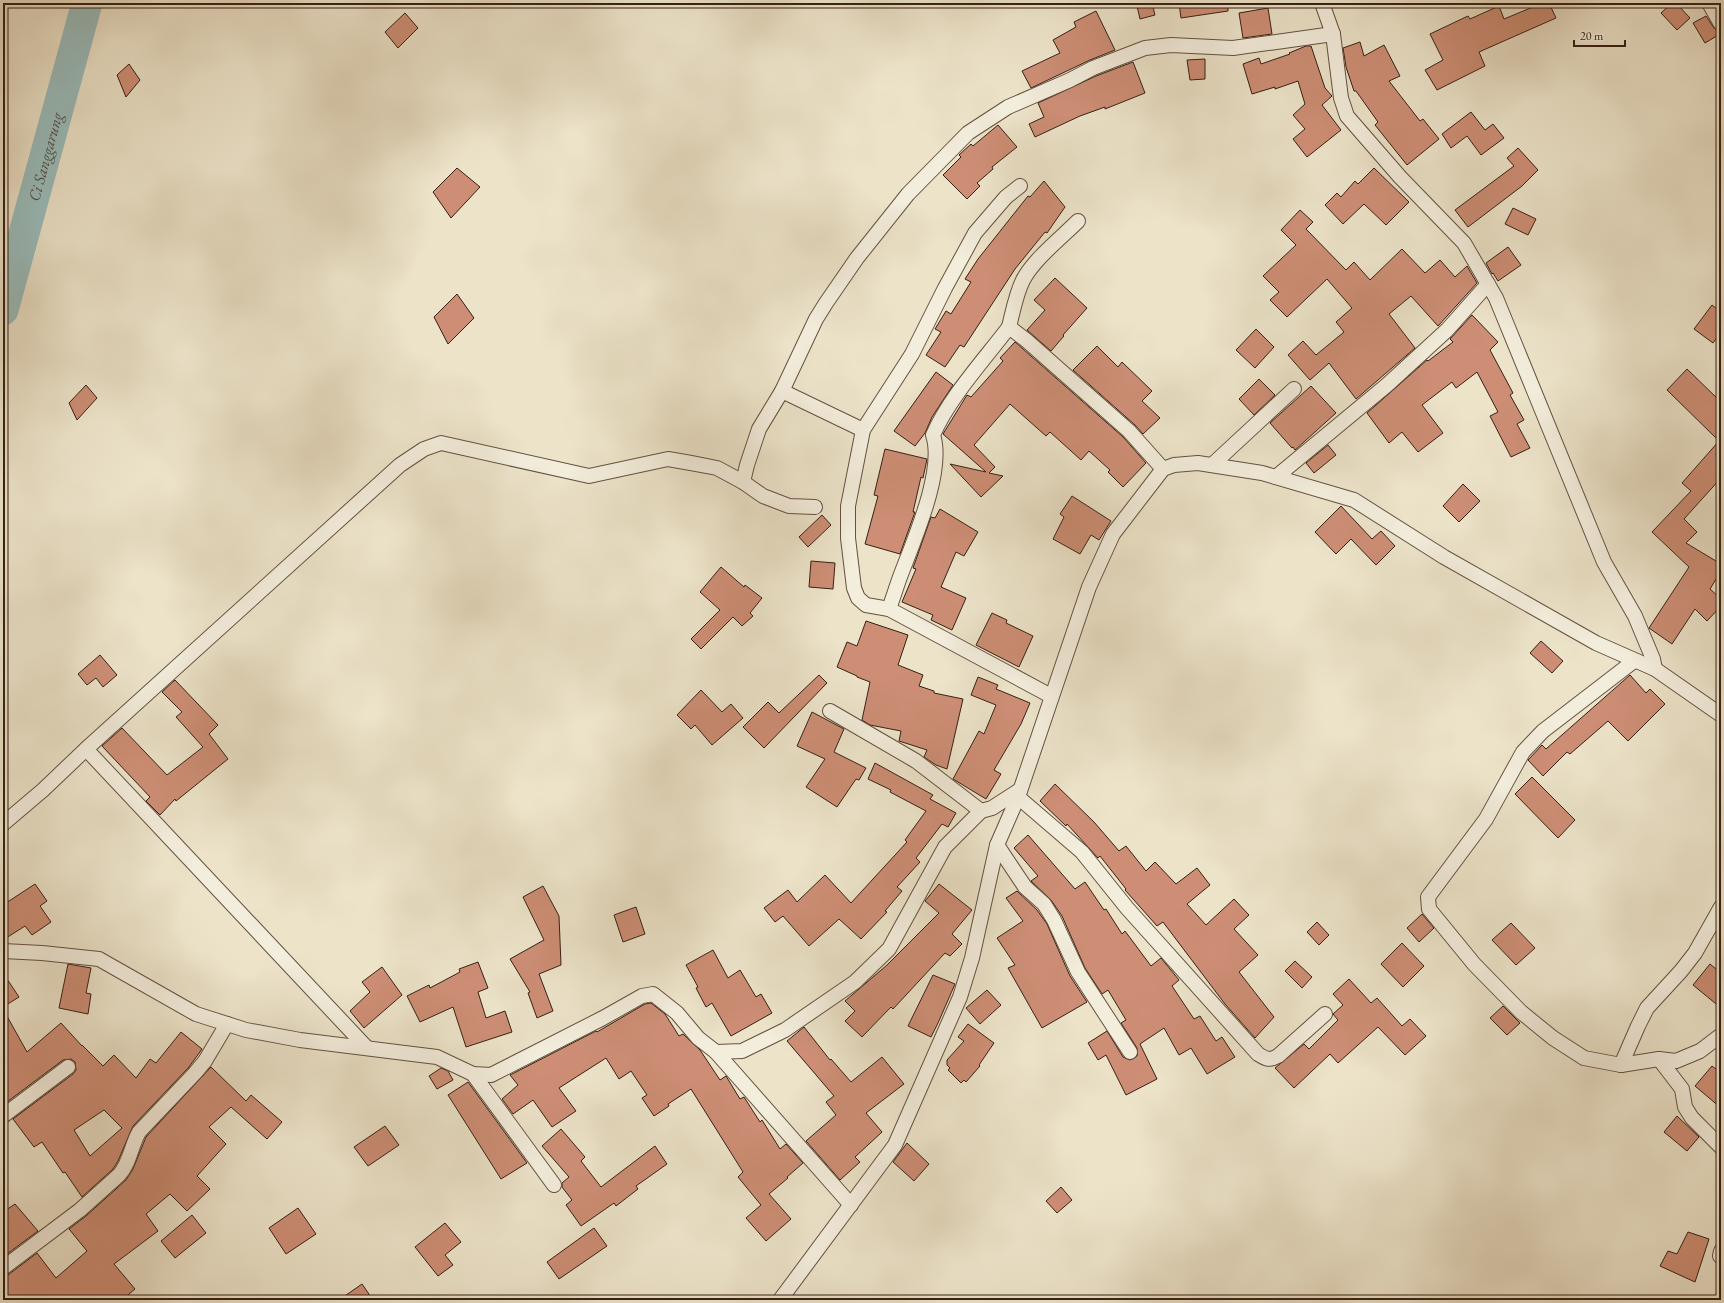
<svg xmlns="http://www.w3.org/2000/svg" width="1724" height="1303" font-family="'EB Garamond',serif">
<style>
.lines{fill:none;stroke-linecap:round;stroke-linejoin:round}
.river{stroke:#9abdbc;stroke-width:31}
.building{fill:#cd8e75;stroke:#362014;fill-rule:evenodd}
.street-casing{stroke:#645141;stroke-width:16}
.street{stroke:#f3eddc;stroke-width:14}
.labels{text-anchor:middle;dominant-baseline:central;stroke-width:3;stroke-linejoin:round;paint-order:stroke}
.water-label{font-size:16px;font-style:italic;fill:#544f46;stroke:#f3eddc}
</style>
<rect width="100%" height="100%" fill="#ece3c9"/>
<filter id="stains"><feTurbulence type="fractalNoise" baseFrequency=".005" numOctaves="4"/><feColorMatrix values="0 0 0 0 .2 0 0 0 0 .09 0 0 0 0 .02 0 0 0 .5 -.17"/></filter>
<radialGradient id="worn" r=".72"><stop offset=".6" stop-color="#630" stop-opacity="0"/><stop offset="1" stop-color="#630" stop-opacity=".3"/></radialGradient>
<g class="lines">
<path class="river" id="s1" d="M 3,310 L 87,3"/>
</g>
<g class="building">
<polygon points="1148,3 1152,3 1155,15 1140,19 1137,6"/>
<polygon points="1179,3 1228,3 1228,11 1181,18"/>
<polygon points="1531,3 1549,3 1556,18 1479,52 1485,66 1437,90 1425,70 1443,60 1430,34 1468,16 1470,19 1499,6 1504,19 1533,7"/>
<polygon points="1672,3 1676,3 1690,18 1677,30 1661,13"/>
<polygon points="1268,8 1272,34 1243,38 1239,13"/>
<polygon points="1096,11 1115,50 1090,60 1031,88 1022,71 1060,53 1053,40 1076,27 1074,22"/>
<polygon points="405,13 418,28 398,48 385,32"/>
<polygon points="1706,16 1714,28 1720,34 1705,43 1693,23"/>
<polygon points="1360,42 1364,56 1384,45 1400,76 1389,81 1420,121 1423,119 1439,139 1407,165 1375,125 1378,122 1356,91 1354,91 1346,67 1343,48"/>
<polygon points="1306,46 1311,46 1325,88 1332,96 1322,105 1341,130 1307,157 1293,139 1305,129 1293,115 1305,104 1298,81 1275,89 1275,87 1252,94 1243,64 1259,58 1261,64 1290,54 1289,53"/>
<polygon points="1205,59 1205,79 1190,80 1187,60"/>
<polygon points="1133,62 1145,93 1105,109 1105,107 1080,116 1035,137 1029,124 1044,117 1038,103 1096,76"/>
<polygon points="129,64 140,80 126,97 117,75"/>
<polygon points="1471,112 1485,130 1493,124 1504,138 1481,155 1467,136 1451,148 1442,134"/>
<polygon points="998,125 1017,147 992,167 993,169 977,183 980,186 967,199 943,175 961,157 959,155 971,144 973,146"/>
<polygon points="1518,148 1538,170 1522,186 1468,227 1455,210 1514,166 1507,158"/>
<polygon points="457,168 480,187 451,218 433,192"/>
<polygon points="1374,168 1409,202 1386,225 1364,204 1343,224 1325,205 1337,193 1341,197 1355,181 1358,184"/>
<polygon points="1044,181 1065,207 1047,233 1045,232 1015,269 964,347 960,345 945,367 926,355 941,332 935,329 946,311 951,314 971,282 965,279 978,259 1028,196 1030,197"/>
<polygon points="1513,208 1536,219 1528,235 1505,224"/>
<polygon points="1300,210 1313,222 1306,229 1346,270 1354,262 1370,280 1402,249 1425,273 1440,260 1455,277 1467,266 1477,283 1438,326 1411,296 1389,314 1415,348 1356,399 1329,363 1310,380 1288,355 1303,341 1316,355 1344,332 1336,322 1352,308 1327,279 1287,317 1270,300 1279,292 1263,276 1296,245 1281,230"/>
<polygon points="1508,247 1521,265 1498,281 1493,273 1492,274 1486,263"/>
<polygon points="1055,278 1087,308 1063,335 1064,336 1051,351 1027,330 1045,310 1034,300"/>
<polygon points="457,294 474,318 448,344 434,317"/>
<polygon points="1712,305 1721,312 1721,332 1713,343 1694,329"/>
<polygon points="1472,315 1498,342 1490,350 1513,393 1510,395 1524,420 1517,424 1530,448 1511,457 1490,416 1498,412 1477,372 1456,388 1452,382 1422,405 1443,433 1418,452 1402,432 1389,443 1367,413 1427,360 1428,361 1453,342 1450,339"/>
<polygon points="1256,329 1274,347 1255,368 1236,350"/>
<polygon points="1015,342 1123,437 1146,463 1123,487 1108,472 1110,470 1089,451 1081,460 1050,432 1046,436 1010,404 974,445 995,467 989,473 1003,476 981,497 950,464 986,472 943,434 967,395 971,397 1003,361 1000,358"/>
<polygon points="1097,346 1118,367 1122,362 1152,391 1142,401 1160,418 1143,434 1135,425 1073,370"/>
<polygon points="1687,369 1721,402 1721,478 1684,519 1697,532 1686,543 1721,564 1721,571 1710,589 1721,599 1721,606 1707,621 1695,609 1672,644 1649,628 1689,567 1652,532 1691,491 1682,483 1719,441 1667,390"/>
<polygon points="936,372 953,385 932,417 925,433 915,446 894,431"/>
<polygon points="1259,379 1275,395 1254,415 1239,399"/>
<polygon points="86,385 97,398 77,420 69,403"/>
<polygon points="1311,386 1336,413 1295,450 1293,447 1292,448 1270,423"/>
<polygon points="1328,445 1336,455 1314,473 1306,463"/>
<polygon points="885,449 927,459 923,478 921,477 913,512 915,512 900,554 865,544 878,496 874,495"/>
<polygon points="1463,484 1480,501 1459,522 1443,506"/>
<polygon points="1072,496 1111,521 1099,540 1091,535 1080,554 1053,539 1064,517 1060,514"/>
<polygon points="1341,506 1372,539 1381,531 1395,546 1376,565 1351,539 1336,554 1315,532"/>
<polygon points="940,509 978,532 964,556 956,552 941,587 966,598 952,630 931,620 933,615 902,602 916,569 913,568 931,517 935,518"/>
<polygon points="822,515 831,525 808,547 799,537"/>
<polygon points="811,561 835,563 833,589 809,587"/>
<polygon points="721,567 744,587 745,585 762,598 750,613 753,616 742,626 733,617 701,649 691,639 720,610 700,592"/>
<polygon points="992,613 1007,620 1006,623 1033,636 1019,667 976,645"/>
<polygon points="866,621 908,635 898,665 923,675 919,686 934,691 934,693 963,699 947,769 936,765 924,757 927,750 899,741 901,731 870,725 862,720 870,682 857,677 857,676 837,667 847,642 857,646"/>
<polygon points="1541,641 1563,661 1552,673 1530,653"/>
<polygon points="100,655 117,675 103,687 96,678 87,685 78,674"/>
<polygon points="819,675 827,683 764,748 743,727 768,702 779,713"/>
<polygon points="1630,675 1646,693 1650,689 1665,704 1628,741 1608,721 1570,754 1567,752 1543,776 1528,760 1530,758 1542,745 1546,749"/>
<polygon points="978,677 998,685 996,689 1030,703 1021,724 994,770 1001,774 986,799 953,779 979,731 984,734 996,705 971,695"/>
<polygon points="175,680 218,725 209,734 228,759 176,801 175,799 160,815 146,801 150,797 102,746 122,728 167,775 203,747 176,717 182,712 162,692"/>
<polygon points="701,690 722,712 731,704 743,718 712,745 695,725 691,729 677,715"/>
<polygon points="812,712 844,729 834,752 866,768 859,780 856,779 837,807 806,787 825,759 797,746"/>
<polygon points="875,763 933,795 930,799 956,813 948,827 942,824 916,858 920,862 897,887 902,891 885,911 887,912 861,939 839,919 809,946 783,916 775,922 764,908 788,890 797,902 825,875 851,903 907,842 905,840 926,811 890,792 891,790 868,779"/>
<polygon points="1532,777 1575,820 1558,838 1515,794"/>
<polygon points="1055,784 1094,822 1119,851 1126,846 1146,871 1155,862 1176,884 1197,868 1210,885 1187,904 1206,925 1234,899 1249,915 1234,929 1258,955 1239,972 1274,1017 1255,1038 1225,1004 1163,922 1157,926 1125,890 1126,889 1100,856 1098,858 1067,824 1066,826 1040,801"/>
<polygon points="1028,835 1075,889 1085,882 1104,910 1106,909 1122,934 1125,931 1151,966 1161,958 1179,980 1172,986 1194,1019 1200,1016 1216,1041 1222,1037 1235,1057 1207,1074 1191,1048 1179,1055 1164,1028 1140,1044 1157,1079 1126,1095 1106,1055 1098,1060 1088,1043 1107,1031 1123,1057 1130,1060 1137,1056 1137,1048 1121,1023 1126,1020 1108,990 1102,994 1085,968 1062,916 1051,900 1031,881 1038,876 1014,848"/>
<polygon points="35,884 47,901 40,906 51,922 32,935 25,926 3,940 3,905"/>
<polygon points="939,884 972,910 952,934 962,944 950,956 945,953 893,1009 891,1007 862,1037 845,1021 855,1011 845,1001 887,965 939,913 925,901"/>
<polygon points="543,886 559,916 561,965 539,974 553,1011 537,1018 528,993 530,992 510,959 544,940 523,897"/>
<polygon points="1017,891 1037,910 1047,924 1070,976 1087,1002 1042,1028 1008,968 1015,965 997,938 1023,921 1006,898"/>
<polygon points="636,907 645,934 623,942 614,915"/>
<polygon points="1422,914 1434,928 1419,942 1407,928"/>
<polygon points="1317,922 1329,935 1319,945 1307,932"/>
<polygon points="1511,923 1535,948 1516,965 1492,940"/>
<polygon points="1402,943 1424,966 1403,987 1381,964"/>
<polygon points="713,950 728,978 740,970 756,997 761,994 772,1013 731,1036 712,1003 706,1007 696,988 698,987 686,965"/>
<polygon points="1295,961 1312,977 1302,988 1285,971"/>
<polygon points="478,962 488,988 478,992 486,1018 505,1011 512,1032 466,1047 453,1007 420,1022 407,996 429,985 430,988 460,972 459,969"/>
<polygon points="68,964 91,968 86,993 91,994 88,1014 59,1008"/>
<polygon points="1710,964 1721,973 1721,1008 1693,985"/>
<polygon points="382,967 402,995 364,1028 350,1011 370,992 362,982"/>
<polygon points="3,973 19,997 3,1007"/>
<polygon points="933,975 955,984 938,1023 931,1037 908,1026"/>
<polygon points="1349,979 1371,1003 1377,998 1402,1026 1410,1019 1426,1036 1405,1055 1378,1027 1338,1063 1330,1054 1294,1088 1275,1068 1304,1044 1309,1049 1338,1020 1333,1014 1343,1005 1333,994"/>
<polygon points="987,990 1001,1005 980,1024 966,1008"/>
<polygon points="651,1003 665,1014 679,1036 683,1034 700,1050 720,1080 726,1076 740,1099 744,1097 760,1122 762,1120 780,1149 786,1144 803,1163 787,1177 788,1178 769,1194 791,1219 766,1241 746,1218 761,1205 738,1177 743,1172 691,1089 668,1104 669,1106 654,1116 642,1098 647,1095 631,1071 619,1079 606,1058 559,1088 576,1111 552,1127 533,1100 513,1114 502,1099 518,1085 510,1075 514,1073 596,1031 597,1032 645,1004"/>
<polygon points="1503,1006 1520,1023 1507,1035 1490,1018"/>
<path d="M 3,1009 L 27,1052 L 61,1023 L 82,1046 L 82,1045 L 103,1066 L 114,1055 L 136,1078 L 150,1059 L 156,1063 L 181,1032 L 202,1049 L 189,1067 L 133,1126 L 118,1161 L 113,1169 L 82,1197 L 65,1172 L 63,1173 L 42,1142 L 34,1147 L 13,1119 L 73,1074 L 76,1070 L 75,1062 L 71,1059 L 63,1060 L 3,1105 ZM 104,1110 L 122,1128 L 90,1156 L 74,1130 Z"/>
<polygon points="968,1024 994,1043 979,1065 980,1066 966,1082 964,1080 961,1083 948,1070 950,1068 947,1065 947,1060 964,1041 958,1037"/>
<polygon points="804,1027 830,1060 831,1059 851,1082 882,1057 904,1084 866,1113 882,1132 855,1157 860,1162 840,1180 806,1141 836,1115 826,1102 834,1096 787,1041"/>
<polygon points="1712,1066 1721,1073 1721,1108 1695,1086"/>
<polygon points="211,1067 246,1101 251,1095 282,1122 267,1139 231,1107 209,1127 226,1144 197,1176 210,1189 187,1211 170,1194 146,1214 158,1231 114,1264 135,1289 122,1300 3,1300 3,1276 8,1275 37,1253 56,1278 87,1251 69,1229 86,1216 126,1180 133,1169 146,1137"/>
<polygon points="441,1068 448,1071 453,1080 437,1089 429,1076"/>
<polygon points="468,1082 527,1163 501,1179 448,1095"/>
<polygon points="1677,1116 1699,1137 1687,1151 1664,1132"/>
<polygon points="385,1126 399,1145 368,1166 354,1147"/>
<polygon points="561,1129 585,1157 581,1161 601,1187 655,1146 667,1164 636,1186 638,1189 616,1206 614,1203 581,1226 566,1205 572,1200 562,1187 562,1183 569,1177 542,1146"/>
<polygon points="907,1143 929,1164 914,1181 893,1162"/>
<polygon points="1061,1187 1072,1200 1057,1213 1046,1201"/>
<polygon points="15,1204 38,1231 3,1257 3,1212"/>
<polygon points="298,1208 316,1234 286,1254 269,1228"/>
<polygon points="192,1215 206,1233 175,1258 161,1241"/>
<polygon points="445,1223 461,1242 445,1255 453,1265 438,1276 415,1247"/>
<polygon points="594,1228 607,1246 559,1279 547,1262"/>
<polygon points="1688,1232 1709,1239 1695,1282 1660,1266 1668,1251 1677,1254"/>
<polygon points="362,1284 373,1300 339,1300"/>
</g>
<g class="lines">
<g class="street-casing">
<g id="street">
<polyline points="1322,3 1333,34 1341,98 1347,116 1400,177 1464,243 1496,298 1604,562 1635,616 1653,659 1655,669"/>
<polyline points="1709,3 1721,24"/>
<path d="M 1078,221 C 1061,238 1034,259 1023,280 C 1016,294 1013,311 1009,327 L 1026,340 L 1129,431 L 1163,469"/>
<path d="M 1009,327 C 984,360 949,398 933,435 C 945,471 913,542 900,577 C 896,588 893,598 889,609 L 1051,696"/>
<polyline points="782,391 863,430"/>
<polyline points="1212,465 1294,389"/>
<polyline points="1276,477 1387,385 1447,330 1488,284"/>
<polyline points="743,482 747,465 759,429 782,391 816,319 826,303 857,258 908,194 968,133 1008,107 1070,80 1093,68 1145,48 1171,45 1233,48 1333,34"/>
<polyline points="889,609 866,605 858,598 854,588 848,538 848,506 863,430 912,354 945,288 975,233 1006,197 1020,186"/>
<polyline points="1634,661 1543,731 1523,752 1486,819 1428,897 1429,909 1474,964 1521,1012 1553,1038 1584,1058 1621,1065 1659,1059 1676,1061 1700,1051 1721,1035"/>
<polyline points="830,711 916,761 981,811"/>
<polyline points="86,749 367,1048"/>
<path d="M 1018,797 L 1082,852 L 1127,908 L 1258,1054 C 1266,1059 1269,1061 1278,1056 L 1325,1014"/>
<polyline points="3,824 43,790 86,749 400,465 424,449 441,443 589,476 668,459 691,463 717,468 743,482 763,496 789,506 815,507"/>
<polyline points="997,845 1025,887 1044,904 1054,920 1078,972 1130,1052"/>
<polyline points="3,951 42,953 99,959 196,1014 246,1030 300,1040 437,1057 473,1074 491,1075 603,1018 642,996 653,994 677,1013 698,1038 716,1052 742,1051 785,1030 855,982 889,949 945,847 981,811 992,808 1020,790"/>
<polyline points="716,1052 851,1205"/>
<polyline points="1659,1059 1682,1089 1685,1107 1692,1118 1721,1147"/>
<polyline points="1621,1065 1638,1026 1647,1008 1681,971 1695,953 1721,907"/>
<polyline points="473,1074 554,1185"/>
<polyline points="3,1116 68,1067"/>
<polyline points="1720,1256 1721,1251"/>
<path d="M 3,1268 L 80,1210 L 119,1175 C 130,1163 131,1146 139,1132 L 195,1073 L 205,1061 L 227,1024"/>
<polyline points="780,1300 895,1145 960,997 972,958 997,845 1018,797 1089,587 1113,534 1163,469 1174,465 1198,463 1262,473 1354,500 1444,557 1596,643 1655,669 1721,715"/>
</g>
</g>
<use href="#street" class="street"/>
</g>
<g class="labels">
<g class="water-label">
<text stroke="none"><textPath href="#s1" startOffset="159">Ci Sanggarung</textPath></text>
</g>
</g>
<rect width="1724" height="1303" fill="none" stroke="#ece3c9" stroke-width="16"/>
<rect x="4" y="4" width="1716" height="1295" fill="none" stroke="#362014" stroke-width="2"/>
<rect x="8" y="8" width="1708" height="1287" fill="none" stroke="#362014"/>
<path d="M1574 40v6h51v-6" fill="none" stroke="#362014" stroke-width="2"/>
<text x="1580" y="40" font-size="12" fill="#362014" stroke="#f3eddc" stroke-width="3" paint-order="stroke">20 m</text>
<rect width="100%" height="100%" filter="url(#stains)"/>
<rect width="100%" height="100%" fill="url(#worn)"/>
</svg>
